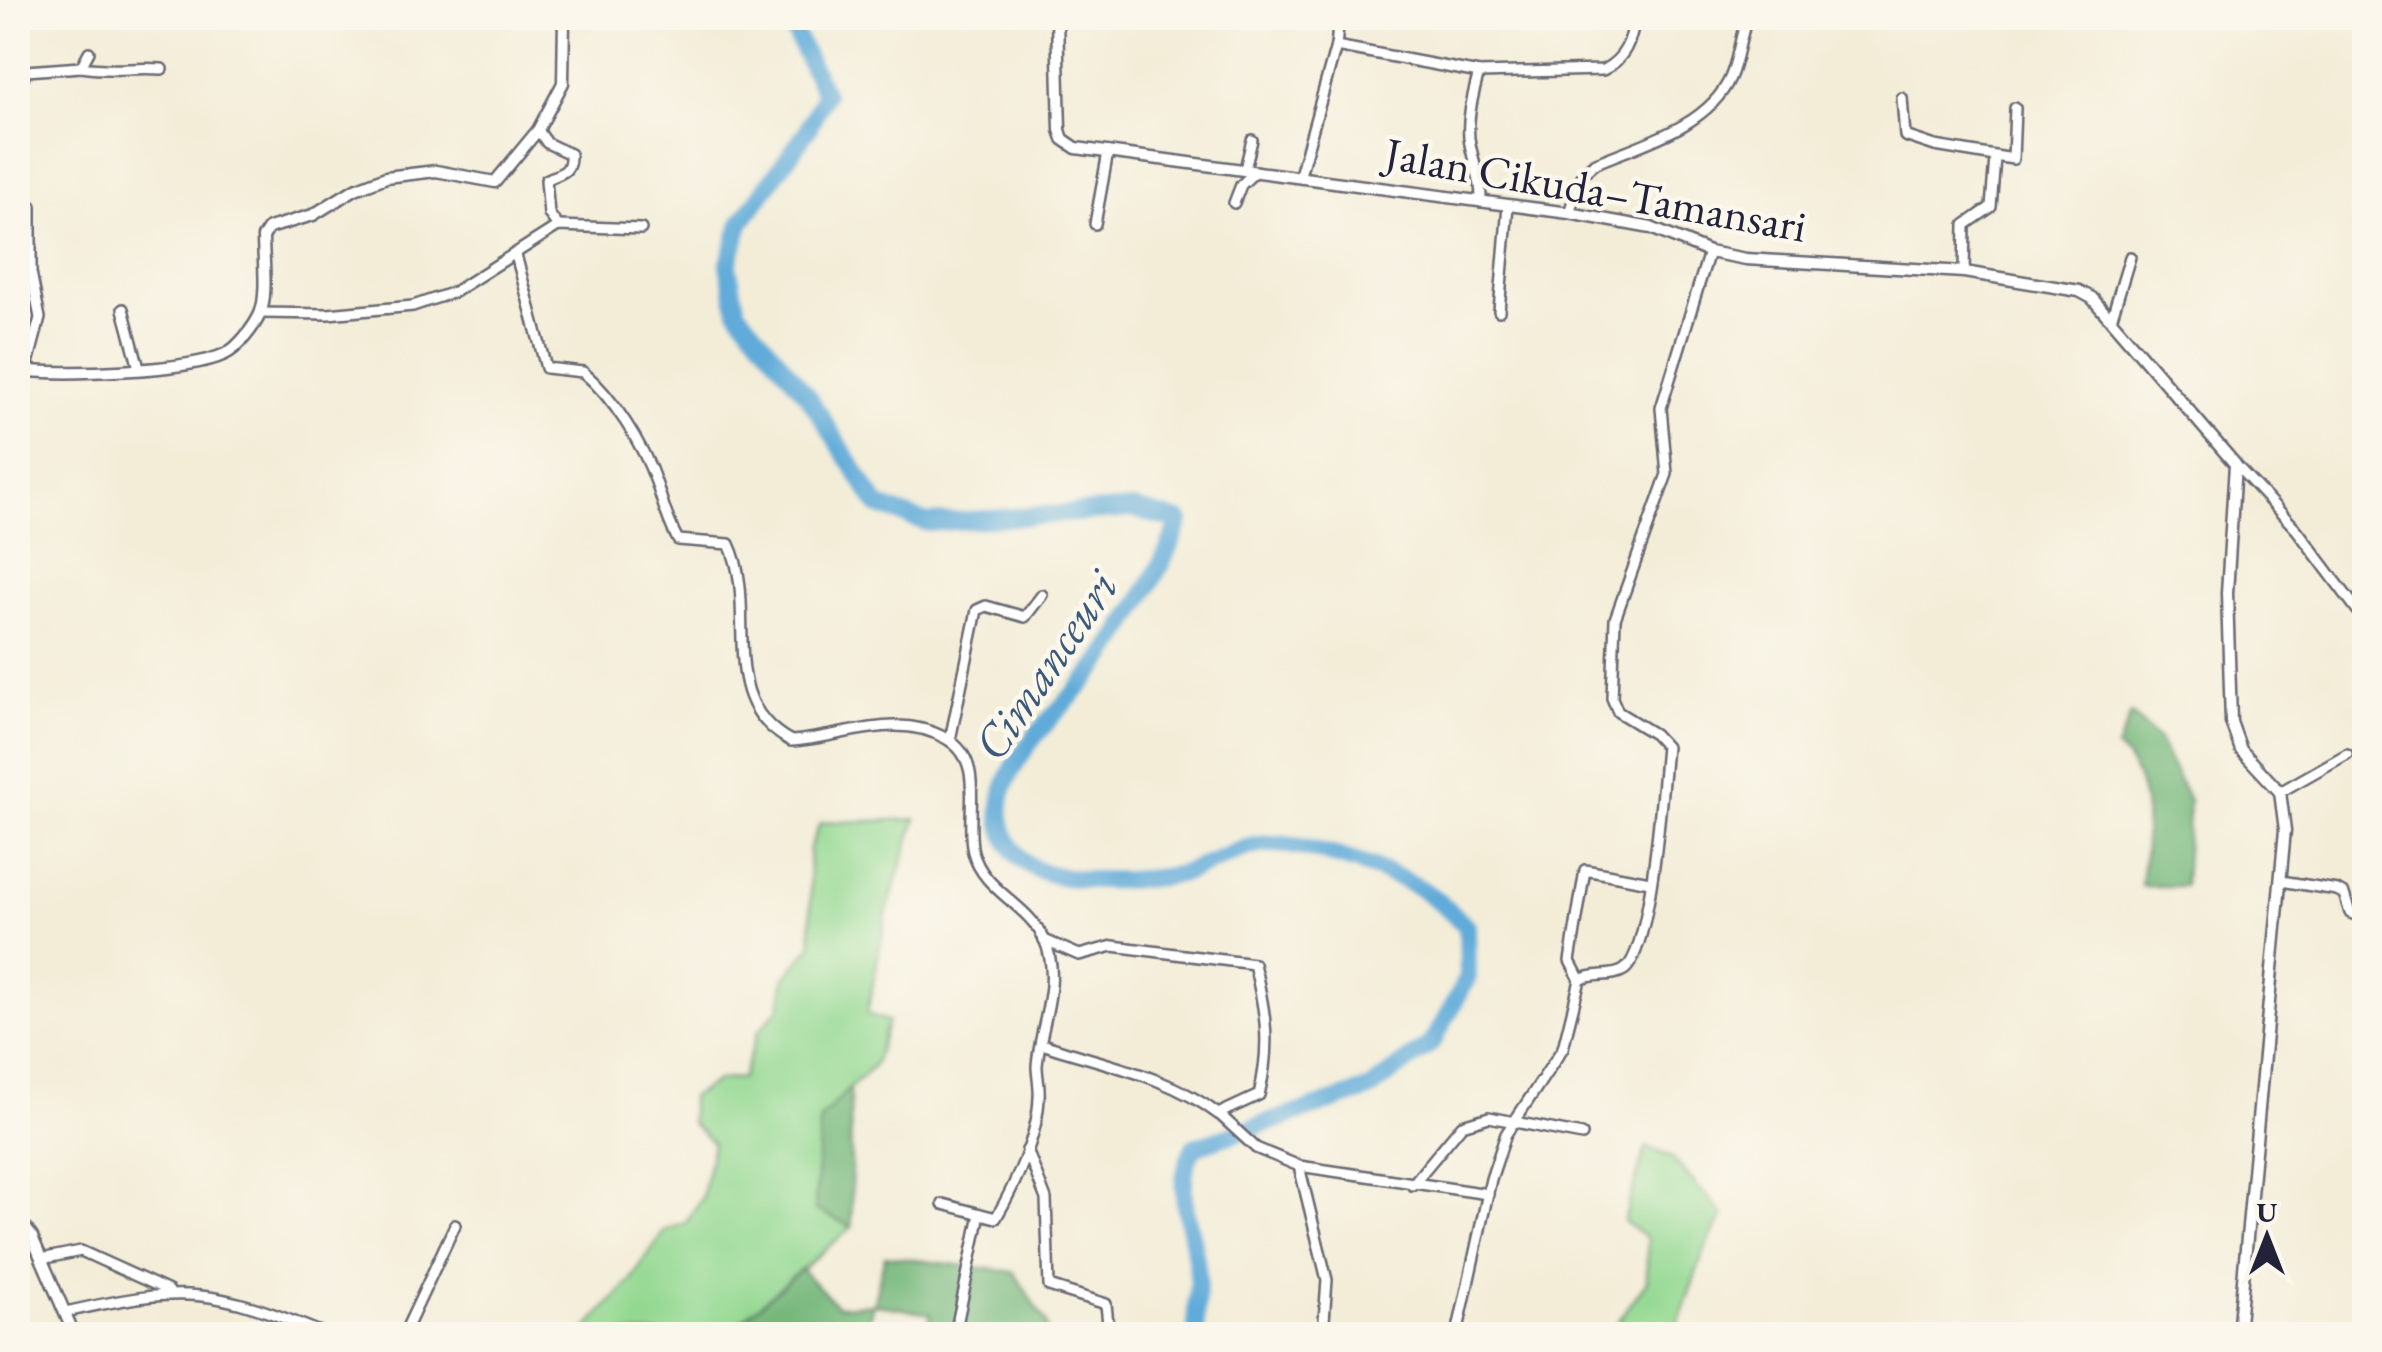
<svg xmlns="http://www.w3.org/2000/svg" width="2382" height="1352" font-family="'EB Garamond',serif">
<style>
.green{fill:#93d891;stroke:#5a7d66;stroke-width:2.5}
.forest{fill:#76b87b;stroke:#4c6d5b;stroke-width:2.5}
.lines{fill:none;stroke-linecap:round;stroke-linejoin:round}
.river{stroke:#61abd9;stroke-width:18}
.minor-casing{stroke:#6b6972;stroke-width:14}
.tertiary-casing{stroke:#6b6972;stroke-width:15}
.minor{stroke:#fff;stroke-width:9}
.tertiary{stroke:#fff;stroke-width:10}
.labels{text-anchor:middle;dominant-baseline:central;stroke-width:9;stroke-linejoin:round;paint-order:stroke}
.street-label{font-size:45px;fill:#22223b;stroke:#fbf7ec}
.water-label{font-size:48px;font-style:italic;fill:#3b597a;stroke:#fbf7ec}
</style>
<rect width="100%" height="100%" fill="#fbf7ec"/>
<filter id="ink" filterUnits="userSpaceOnUse"><feTurbulence type="fractalNoise" baseFrequency=".01" numOctaves="2"/><feDisplacementMap in="SourceGraphic" scale="20" xChannelSelector="R" yChannelSelector="G"/><feConvolveMatrix kernelMatrix="1 2 1 2 8 2 1 2 1" color-interpolation-filters="sRGB"/></filter>
<filter id="wash" filterUnits="userSpaceOnUse"><feTurbulence type="fractalNoise" baseFrequency=".0048" numOctaves="4" result="noise"/><feDisplacementMap in="SourceGraphic" scale="40" xChannelSelector="R" yChannelSelector="G"/><feGaussianBlur stdDeviation="2.25" result="paint"/><feColorMatrix in="noise" values="0 0 0 0 0 0 0 0 0 0 0 0 0 0 0 0 0 1.4 0 .05"/><feComposite in="paint" operator="in"/></filter>
<g filter="url(#wash)">
<rect width="100%" height="100%" fill="#f3edd8"/>
<g class="green">
<polygon points="916,819 887,911 867,1014 888,1021 874,1065 850,1088 815,1209 852,1227 726,1334 582,1334 630,1281 665,1230 686,1223 702,1197 713,1143 691,1123 691,1097 719,1080 742,1078 758,1032 780,1007 785,977 812,945 809,850 820,823"/>
<path d="M 1646,1147 L 1671,1157 L 1724,1216 C 1698,1251 1692,1295 1673,1334 L 1609,1334 L 1647,1281 L 1647,1239 L 1624,1221 Z"/>
</g>
<g class="forest">
<path d="M 2131,714 L 2159,740 L 2189,800 L 2184,886 L 2141,886 C 2145,839 2156,784 2117,749 Z"/>
<polygon points="850,1088 852,1227 815,1209 820,1119"/>
<polygon points="885,1256 1014,1272 1046,1323 1048,1334 926,1334 931,1314 873,1304 865,1334 819,1334 815,1327 804,1334 727,1334 801,1269 837,1306 873,1304"/>
</g>
<g class="lines">
<path class="river" d="M 794,18 L 790,23 L 825,94 L 807,131 L 741,223 L 728,266 L 737,310 L 808,396 L 878,506 L 928,523 L 1134,509 L 1180,521 C 1166,562 1120,638 1093,672 C 1055,719 961,789 1019,857 C 1046,888 1143,882 1180,874 C 1212,866 1240,843 1274,844 C 1311,845 1396,872 1426,892 C 1440,902 1454,915 1467,926 L 1468,977 L 1433,1042 L 1370,1089 L 1194,1147 C 1169,1193 1197,1232 1198,1279 C 1198,1297 1193,1317 1197,1334"/>
</g>
</g>
<g filter="url(#ink)">
<g class="lines">
<g class="minor-casing">
<g id="minor">
<polyline points="1339,18 1336,46 1479,73"/>
<path d="M 81,67 C 113,72 132,67 162,69"/>
<polyline points="18,92 26,71 81,67 89,52"/>
<polyline points="1902,98 1905,136 1935,146 2013,159 2015,108"/>
<path d="M 538,130 L 547,143 L 570,154 C 571,174 561,172 546,180 L 549,214 L 558,226"/>
<polyline points="1245,169 1252,140"/>
<polyline points="1300,175 1336,46"/>
<polyline points="18,194 31,206 31,272 40,318 26,371"/>
<path d="M 1481,202 C 1482,178 1472,161 1469,138 C 1467,116 1473,93 1479,73 L 1603,70 C 1625,59 1631,41 1635,18"/>
<polyline points="1234,203 1241,185 1256,171"/>
<path d="M 1569,213 L 1582,174 L 1594,164 C 1640,144 1708,127 1730,78 C 1738,60 1740,37 1747,18"/>
<polyline points="1095,224 1108,152"/>
<path d="M 516,255 L 546,368 L 583,372 C 613,397 643,445 656,482 C 663,503 667,520 678,540 L 729,544 C 760,609 713,700 791,741 C 843,738 897,710 947,739 C 987,762 964,815 973,852 C 983,891 1027,903 1044,939 C 1063,981 1040,1024 1037,1066 C 1037,1076 1040,1087 1039,1097 C 1038,1136 1015,1185 996,1218 L 943,1204"/>
<polyline points="1964,272 1965,225 1991,207 1995,158"/>
<polyline points="123,309 139,368"/>
<polyline points="1499,311 1508,206"/>
<polyline points="261,313 328,314 413,306 454,292 558,226 641,229"/>
<polyline points="2111,320 2130,257"/>
<polyline points="2235,464 2297,530 2364,619"/>
<polyline points="950,740 977,610 986,606 1025,617 1042,595"/>
<polyline points="2280,792 2347,754"/>
<polyline points="2281,881 2337,890 2344,894 2350,913 2364,918"/>
<polyline points="1580,980 1570,961 1585,870 1650,882"/>
<path d="M 1042,1044 C 1101,1064 1168,1075 1218,1114 L 1259,1095 C 1271,1045 1266,1013 1254,964 L 1113,946 L 1079,955 L 1044,940"/>
<polyline points="1219,1114 1256,1148 1299,1166 1488,1194"/>
<polyline points="1027,1150 1046,1199 1049,1286 1106,1304 1109,1334"/>
<polyline points="1299,1166 1327,1280 1323,1334"/>
<polyline points="1412,1185 1462,1125 1489,1117 1582,1135"/>
<polyline points="41,1259 81,1251 169,1291"/>
<path d="M 66,1312 C 185,1285 212,1288 325,1334"/>
<polyline points="380,1334 396,1334"/>
<polyline points="404,1334 455,1225"/>
<polyline points="955,1334 980,1214"/>
<path d="M 1457,1334 L 1491,1179 L 1506,1134 L 1563,1048 L 1580,980 C 1594,972 1612,978 1624,970 C 1652,951 1662,785 1666,747 L 1654,734 L 1618,712 L 1612,698 L 1615,619 L 1667,474 L 1661,408 L 1709,252"/>
</g>
</g>
<g class="tertiary-casing">
<g id="tertiary">
<polyline points="1057,18 1060,130 1063,139 1076,148 1569,213 1651,228 1709,252 1746,259 1964,272 2079,291 2092,298 2235,464 2227,593 2231,722 2241,750 2280,792 2285,830 2238,1334"/>
<path d="M 18,370 C 60,375 188,372 225,354 C 238,348 254,327 260,314 C 268,295 263,258 263,237 L 269,228 L 313,215 L 355,189 L 386,177 L 436,171 L 495,182 L 538,130 L 563,83 L 564,18"/>
<polyline points="18,1217 32,1237 74,1334"/>
</g>
</g>
<use href="#minor" class="minor"/>
<use href="#tertiary" class="tertiary"/>
</g>
</g>
<g class="labels">
<g class="street-label">
<text transform="translate(1596 189) rotate(10)">Jalan Cikuda–Tamansari</text>
</g>
<g class="water-label">
<text transform="translate(1045 665) rotate(-56)">Cimanceuri</text>
</g>
</g>
<rect width="2382" height="1352" fill="none" stroke="#fbf7ec" stroke-width="60"/>
<g transform="translate(2267 1237)" stroke="#fbf7ec" stroke-width="8" paint-order="stroke">
<path d="M0-8L18 38L0 25L-18 38Z" fill="#22223b"/>
<text y="-15" font-size="28" font-weight="bold" text-anchor="middle" fill="#22223b">U</text>
</g>
</svg>
